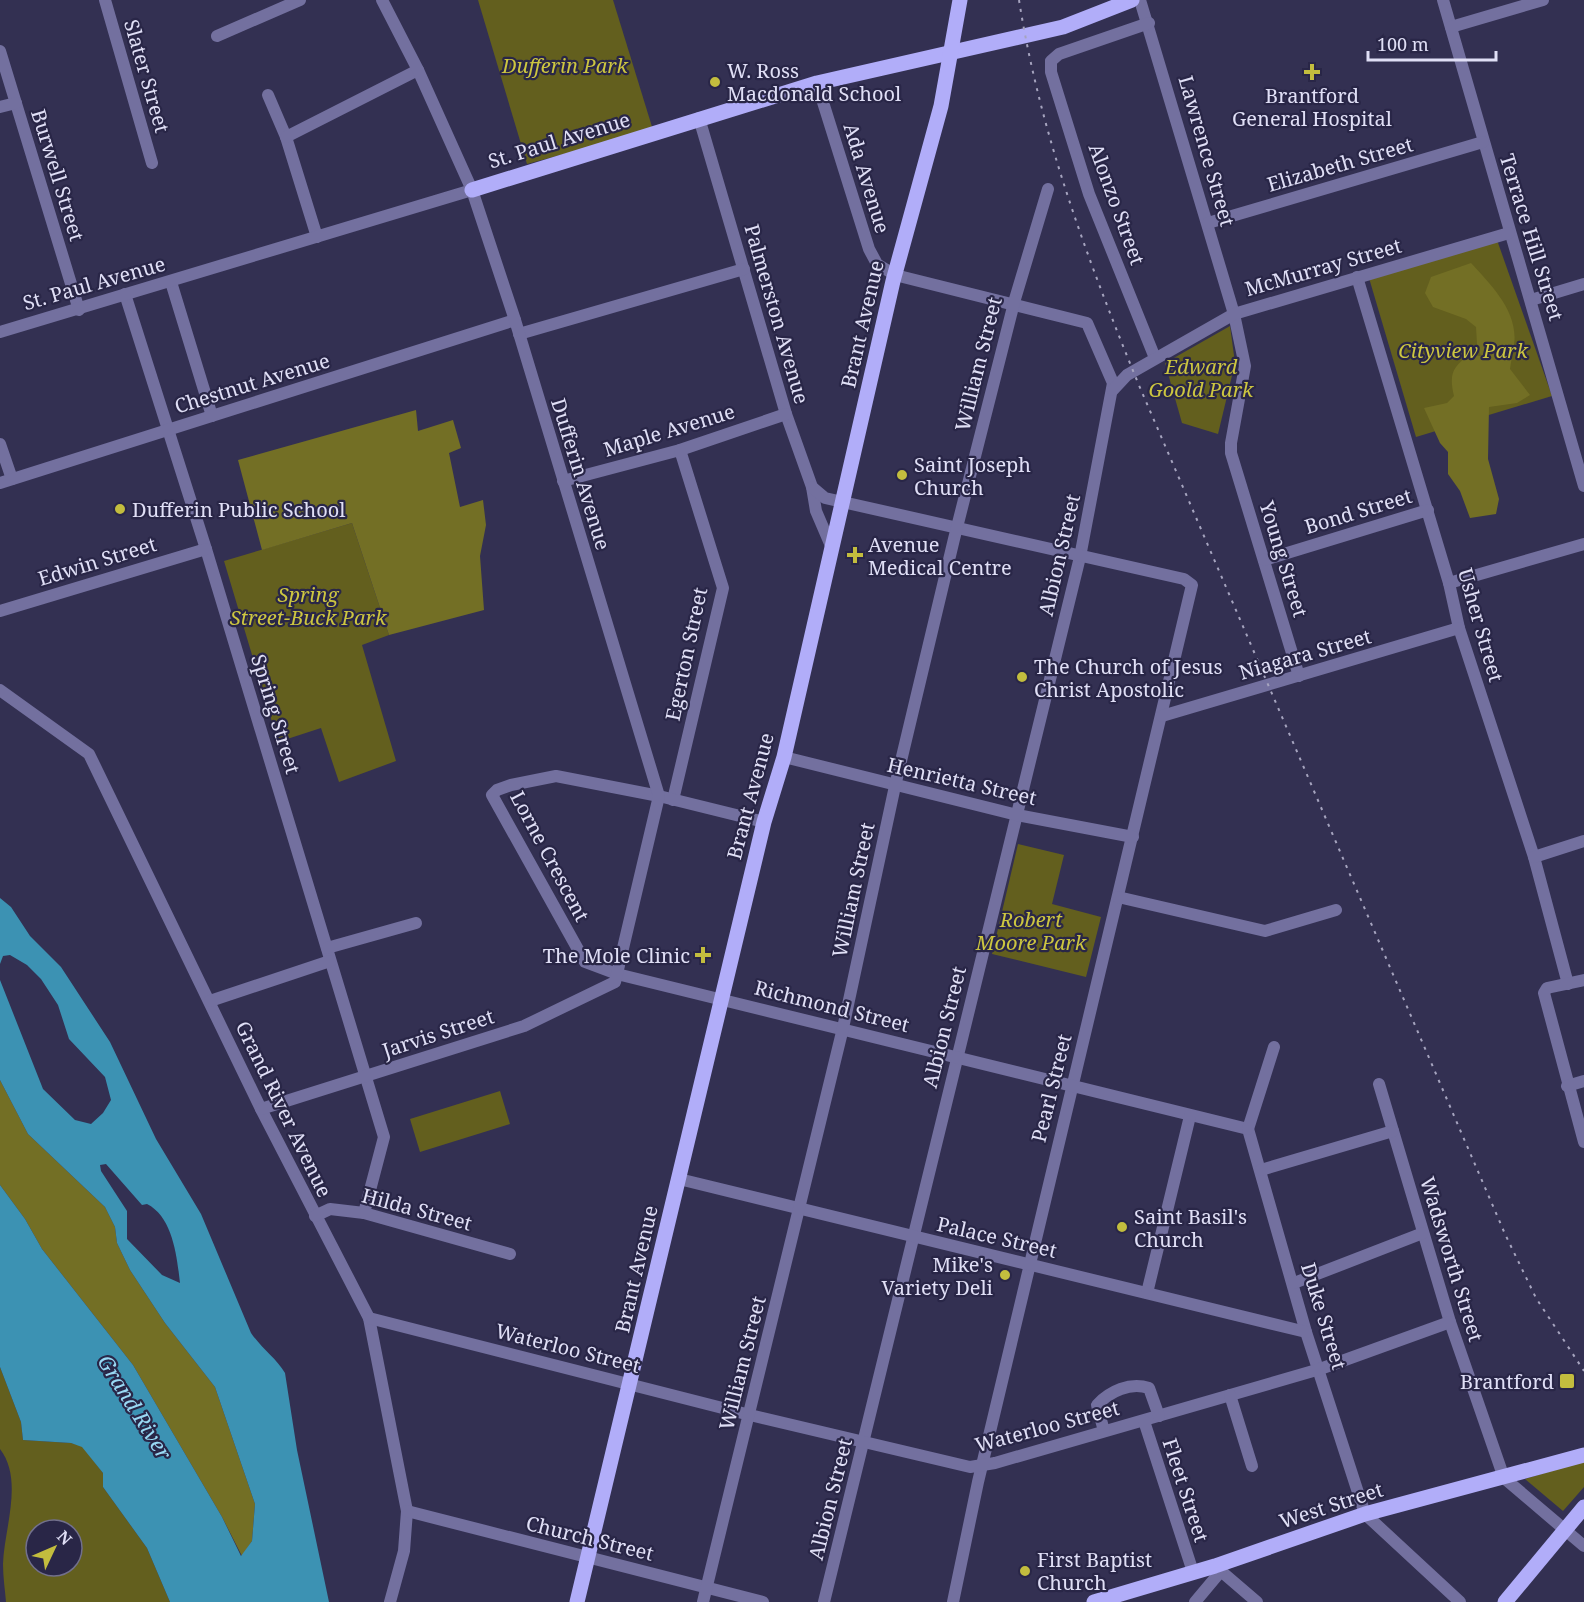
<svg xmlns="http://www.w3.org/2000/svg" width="1584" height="1602" font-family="'Noto Serif',serif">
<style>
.green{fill:#635f1e;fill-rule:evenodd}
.forest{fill:#736f25}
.water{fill:#3c92b3;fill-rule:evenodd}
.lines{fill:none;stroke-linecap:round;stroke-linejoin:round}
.minor{stroke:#73709f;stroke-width:12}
.major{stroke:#b1adf9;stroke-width:15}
.rail{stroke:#a6a4bf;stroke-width:2;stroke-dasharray:3 6;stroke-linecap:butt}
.poi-dot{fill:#c3bd3e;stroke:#292647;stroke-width:2}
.labels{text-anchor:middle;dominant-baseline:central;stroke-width:4.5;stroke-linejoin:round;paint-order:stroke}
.park-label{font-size:20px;font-style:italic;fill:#cdc640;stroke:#292647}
.poi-label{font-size:20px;fill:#e0dff6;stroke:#292647;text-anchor:start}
.street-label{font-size:20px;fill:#e0dff6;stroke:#292647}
.water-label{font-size:21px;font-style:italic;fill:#99d9f4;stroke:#292647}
</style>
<rect width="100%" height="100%" fill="#333052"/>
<g class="green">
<polygon points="478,0 613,0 653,130 527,164"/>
<polygon points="1497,240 1552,396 1416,437 1369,278"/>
<polygon points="1230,326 1235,363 1218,434 1182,423 1165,363"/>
<polygon points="352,523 389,635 362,645 396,761 339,782 321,728 278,742 224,561"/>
<polygon points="1018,844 1064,855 1052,904 1101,917 1086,977 992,954"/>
<polygon points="500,1091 510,1124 420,1152 410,1119"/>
<path d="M 0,1367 L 21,1422 L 23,1440 L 71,1443 L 82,1446 L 103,1473 L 103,1487 L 147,1548 L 170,1602 L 6,1602 C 5,1590 3,1577 3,1564 C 4,1529 24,1480 0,1449 ZM 36,1530 L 72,1530 L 72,1566 L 36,1566 Z"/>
<polygon points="1584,1461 1584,1487 1563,1511 1525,1479"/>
</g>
<g class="forest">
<path d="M 1471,263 C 1491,285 1519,312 1514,345 C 1513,353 1511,361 1510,369 L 1530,395 L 1517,403 L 1489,407 L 1488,459 L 1499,499 L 1496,514 L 1470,518 L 1460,491 L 1448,474 L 1448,452 L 1440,443 L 1424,408 L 1447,403 L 1454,396 C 1449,375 1452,367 1469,355 L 1481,356 L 1477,344 L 1476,327 L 1466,319 L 1433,307 L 1425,293 L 1431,277 Z"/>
<polygon points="416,410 418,431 453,420 461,448 449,453 460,507 483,500 486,525 480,556 484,610 389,635 352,523 262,550 238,460"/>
<polygon points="0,1080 28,1134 105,1207 115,1227 117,1243 130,1270 165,1323 215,1387 255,1504 252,1541 242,1556 222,1517 133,1365 42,1249 25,1219 0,1185"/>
</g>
<path class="water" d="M 0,898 L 11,907 L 30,936 L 61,967 L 110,1042 L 156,1139 L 201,1214 L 251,1333 C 262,1349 276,1358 285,1373 L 297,1450 L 329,1602 L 170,1602 L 147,1548 L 103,1487 L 103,1473 L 82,1447 L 71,1443 L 23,1440 L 21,1422 L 0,1367 L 0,1185 L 25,1219 L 42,1249 L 133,1365 L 222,1517 L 241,1556 L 252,1541 L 255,1504 L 215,1387 L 165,1323 L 130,1270 L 117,1243 L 115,1227 L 105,1207 L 28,1134 L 0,1080 L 0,980 L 43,1089 L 75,1120 L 91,1124 L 103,1113 L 111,1100 L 105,1077 L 69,1039 L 58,1005 L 41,979 L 27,965 L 10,955 L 3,956 L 0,964 ZM 106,1164 L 142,1205 L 147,1204 C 173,1217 177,1257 180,1283 L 162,1275 L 127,1239 L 127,1211 L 101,1171 L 100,1165 Z"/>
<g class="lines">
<g class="minor">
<polyline points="105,0 152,163"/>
<polyline points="1140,0 1234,314 1245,366 1231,443 1231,453 1299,676"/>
<polyline points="1443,0 1584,486"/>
<polyline points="1149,23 1059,54 1051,61 1051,72 1089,194 1155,358"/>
<polyline points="1451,27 1543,0"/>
<polyline points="217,36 300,0"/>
<polyline points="0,51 79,310"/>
<polyline points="817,83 869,249 877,264 895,275 1087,323 1113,383 1080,557 824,1602"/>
<polyline points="268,95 286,137 317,237"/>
<polyline points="0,107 16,103"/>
<polyline points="699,118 786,414 812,487 816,511 831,546"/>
<polyline points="286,137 418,70"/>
<polyline points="1208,223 1483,142"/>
<polyline points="1357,277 1449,583 1459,628 1534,857 1568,984"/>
<polyline points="171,282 212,416"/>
<polyline points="125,294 206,549 384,1137 364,1213"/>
<polyline points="1531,300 1584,284"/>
<polyline points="0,332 472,190"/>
<polyline points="519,334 744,269"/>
<polyline points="1113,390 1127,375 1234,314 1509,233"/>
<polyline points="0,444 12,479"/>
<polyline points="563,481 680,450 786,414"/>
<polyline points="0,483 515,320"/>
<polyline points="812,487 825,498 1184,579 1192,585 978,1482 953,1602"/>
<polyline points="1264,560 1428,510"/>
<polyline points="1449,583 1584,544"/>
<polyline points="0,611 206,549"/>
<polyline points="0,690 89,754 261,1109 369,1318 407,1511 404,1551 390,1602"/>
<polyline points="1162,716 1459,628"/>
<polyline points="784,757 1017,815 1133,837"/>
<polyline points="673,800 723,588 680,450"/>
<polyline points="764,822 659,796 556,776 511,785 497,790 492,795 585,962 617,974 1248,1129"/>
<polyline points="1534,857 1584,841"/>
<polyline points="1118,897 1265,931 1336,910"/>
<polyline points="327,948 416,923"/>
<polyline points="1584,980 1547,988 1544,993 1584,1142"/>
<polyline points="210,1001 330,961"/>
<polyline points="1379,1084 1450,1322 1504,1478 1584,1546"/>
<polyline points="1567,1086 1584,1081"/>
<polyline points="261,1109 524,1026 615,982 659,796 515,320 472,190 418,70 382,0"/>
<polyline points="1248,1129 1306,1332 1365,1514 1460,1602"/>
<polyline points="1248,1129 1274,1047"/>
<polyline points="1261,1170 1393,1131"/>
<polyline points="679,1179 1306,1332"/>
<polyline points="315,1216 330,1209 364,1213 510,1254"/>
<polyline points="1294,1283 1423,1233"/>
<polyline points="1147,1293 1190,1116"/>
<polyline points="369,1318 750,1415 970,1467 995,1463 1320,1369 1450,1322"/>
<polyline points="1230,1395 1252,1466"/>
<polyline points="1144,1421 1193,1572"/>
<path d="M 1104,1431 L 1097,1405 C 1110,1391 1130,1382 1149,1388 L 1159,1416"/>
<polyline points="407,1511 763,1602"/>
<polyline points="1215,1566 1257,1602"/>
<polyline points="703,1602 843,1028 895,786 954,539 1015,299 1048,189"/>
<polyline points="1195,1602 1221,1571"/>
</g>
<g class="major">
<polyline points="472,190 817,83 1063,27 1132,0"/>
<polyline points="577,1602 764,822 784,757 893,281 941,106 960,0"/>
<polyline points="1094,1602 1215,1566 1365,1514 1584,1455"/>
<polyline points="1505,1602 1584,1507"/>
</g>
<path class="rail" d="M 1019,0 C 1040,133 1087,258 1138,383 L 1505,1234 L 1536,1298 L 1584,1371"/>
</g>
<g class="poi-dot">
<path d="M1309 63h6v6h6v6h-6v6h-6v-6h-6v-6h6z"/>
<circle cx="715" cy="82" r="6"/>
<circle cx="902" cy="475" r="6"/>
<circle cx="120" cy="509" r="6"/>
<path d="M852 546h6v6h6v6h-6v6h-6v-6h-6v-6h6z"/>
<circle cx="1022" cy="677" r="6"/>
<path d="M700 946h6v6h6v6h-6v6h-6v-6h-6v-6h6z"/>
<circle cx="1122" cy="1227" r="6"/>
<circle cx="1005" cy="1275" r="6"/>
<rect x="1559" y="1373" width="16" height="16" rx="3"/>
<circle cx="1025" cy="1571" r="6"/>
</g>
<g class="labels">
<g class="park-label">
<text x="565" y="65">Dufferin Park</text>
<text x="1463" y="350">Cityview Park</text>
<text x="1201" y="366">Edward<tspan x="1201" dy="23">Goold Park</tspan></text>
<text x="308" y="594">Spring<tspan x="308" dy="23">Street-Buck Park</tspan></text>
<text x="1031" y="919">Robert<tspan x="1031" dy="23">Moore Park</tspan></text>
</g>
<g class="poi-label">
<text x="727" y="70">W. Ross<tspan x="727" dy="23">Macdonald School</tspan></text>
<text x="1312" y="95" text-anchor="middle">Brantford<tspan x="1312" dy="23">General Hospital</tspan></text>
<text x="914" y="464">Saint Joseph<tspan x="914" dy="23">Church</tspan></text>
<text x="132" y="509">Dufferin Public School</text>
<text x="868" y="544">Avenue<tspan x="868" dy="23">Medical Centre</tspan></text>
<text x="1034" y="666">The Church of Jesus<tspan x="1034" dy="23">Christ Apostolic</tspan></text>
<text x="690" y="955" text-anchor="end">The Mole Clinic</text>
<text x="1134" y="1216">Saint Basil's<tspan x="1134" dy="23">Church</tspan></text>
<text x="993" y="1264" text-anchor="end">Mike's<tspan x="993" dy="23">Variety Deli</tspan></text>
<text x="1554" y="1381" text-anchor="end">Brantford</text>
<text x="1037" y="1559">First Baptist<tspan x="1037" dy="23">Church</tspan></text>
</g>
<g class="street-label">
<text transform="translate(147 76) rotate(74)">Slater Street</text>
<text transform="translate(559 140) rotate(-17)">St. Paul Avenue</text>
<text transform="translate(1207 151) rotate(74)">Lawrence Street</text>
<text transform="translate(1340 164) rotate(-16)">Elizabeth Street</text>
<text transform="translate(58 175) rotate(73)">Burwell Street</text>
<text transform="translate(867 178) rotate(73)">Ada Avenue</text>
<text transform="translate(1117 204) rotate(70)">Alonzo Street</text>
<text transform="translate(1532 237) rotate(73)">Terrace Hill Street</text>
<text transform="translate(1323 267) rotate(-16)">McMurray Street</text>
<text transform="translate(94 283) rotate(-16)">St. Paul Avenue</text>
<text transform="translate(777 314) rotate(74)">Palmerston Avenue</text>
<text transform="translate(862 324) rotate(-77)">Brant Avenue</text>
<text transform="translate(978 364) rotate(-76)">William Street</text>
<text transform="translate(252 383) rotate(-17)">Chestnut Avenue</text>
<text transform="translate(669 430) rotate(-17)">Maple Avenue</text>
<text transform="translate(581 474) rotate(73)">Dufferin Avenue</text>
<text transform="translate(1358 511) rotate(-17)">Bond Street</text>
<text transform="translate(1059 555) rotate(-77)">Albion Street</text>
<text transform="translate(1284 559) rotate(73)">Young Street</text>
<text transform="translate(97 561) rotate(-17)">Edwin Street</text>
<text transform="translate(1481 625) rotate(74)">Usher Street</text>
<text transform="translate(686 654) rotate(-78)">Egerton Street</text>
<text transform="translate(1305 654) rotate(-16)">Niagara Street</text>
<text transform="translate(276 714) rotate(73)">Spring Street</text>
<text transform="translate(962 781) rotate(13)">Henrietta Street</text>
<text transform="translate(750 796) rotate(-75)">Brant Avenue</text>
<text transform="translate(550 856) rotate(62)">Lorne Crescent</text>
<text transform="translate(853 890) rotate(-78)">William Street</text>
<text transform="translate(832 1006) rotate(14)">Richmond Street</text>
<text transform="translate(944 1027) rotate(-76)">Albion Street</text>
<text transform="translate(438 1033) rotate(-18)">Jarvis Street</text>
<text transform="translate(1051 1088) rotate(-76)">Pearl Street</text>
<text transform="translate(284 1109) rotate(64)">Grand River Avenue</text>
<text transform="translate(417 1209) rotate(15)">Hilda Street</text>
<text transform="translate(997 1237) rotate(13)">Palace Street</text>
<text transform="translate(1452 1259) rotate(73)">Wadsworth Street</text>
<text transform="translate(636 1269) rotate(-77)">Brant Avenue</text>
<text transform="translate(1324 1316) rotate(73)">Duke Street</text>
<text transform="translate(568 1348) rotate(14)">Waterloo Street</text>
<text transform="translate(742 1363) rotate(-76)">William Street</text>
<text transform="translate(1047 1426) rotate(-15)">Waterloo Street</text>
<text transform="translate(1186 1490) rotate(72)">Fleet Street</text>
<text transform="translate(830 1499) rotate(-76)">Albion Street</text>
<text transform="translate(1331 1505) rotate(-18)">West Street</text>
<text transform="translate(590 1538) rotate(14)">Church Street</text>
</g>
<g class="water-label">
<text transform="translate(135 1407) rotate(58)">Grand River</text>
</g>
</g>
<g transform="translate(54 1548) rotate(46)"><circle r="28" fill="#292647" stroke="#72708d" stroke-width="1.5"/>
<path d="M0-4.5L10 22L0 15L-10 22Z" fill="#c3bd3e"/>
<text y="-9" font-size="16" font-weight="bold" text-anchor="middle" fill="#e0dff6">N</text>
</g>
<path d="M1368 51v9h128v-9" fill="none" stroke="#e0dff6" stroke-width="3"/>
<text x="1377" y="51" font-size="18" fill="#e0dff6" stroke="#292647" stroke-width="4.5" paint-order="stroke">100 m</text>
</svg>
